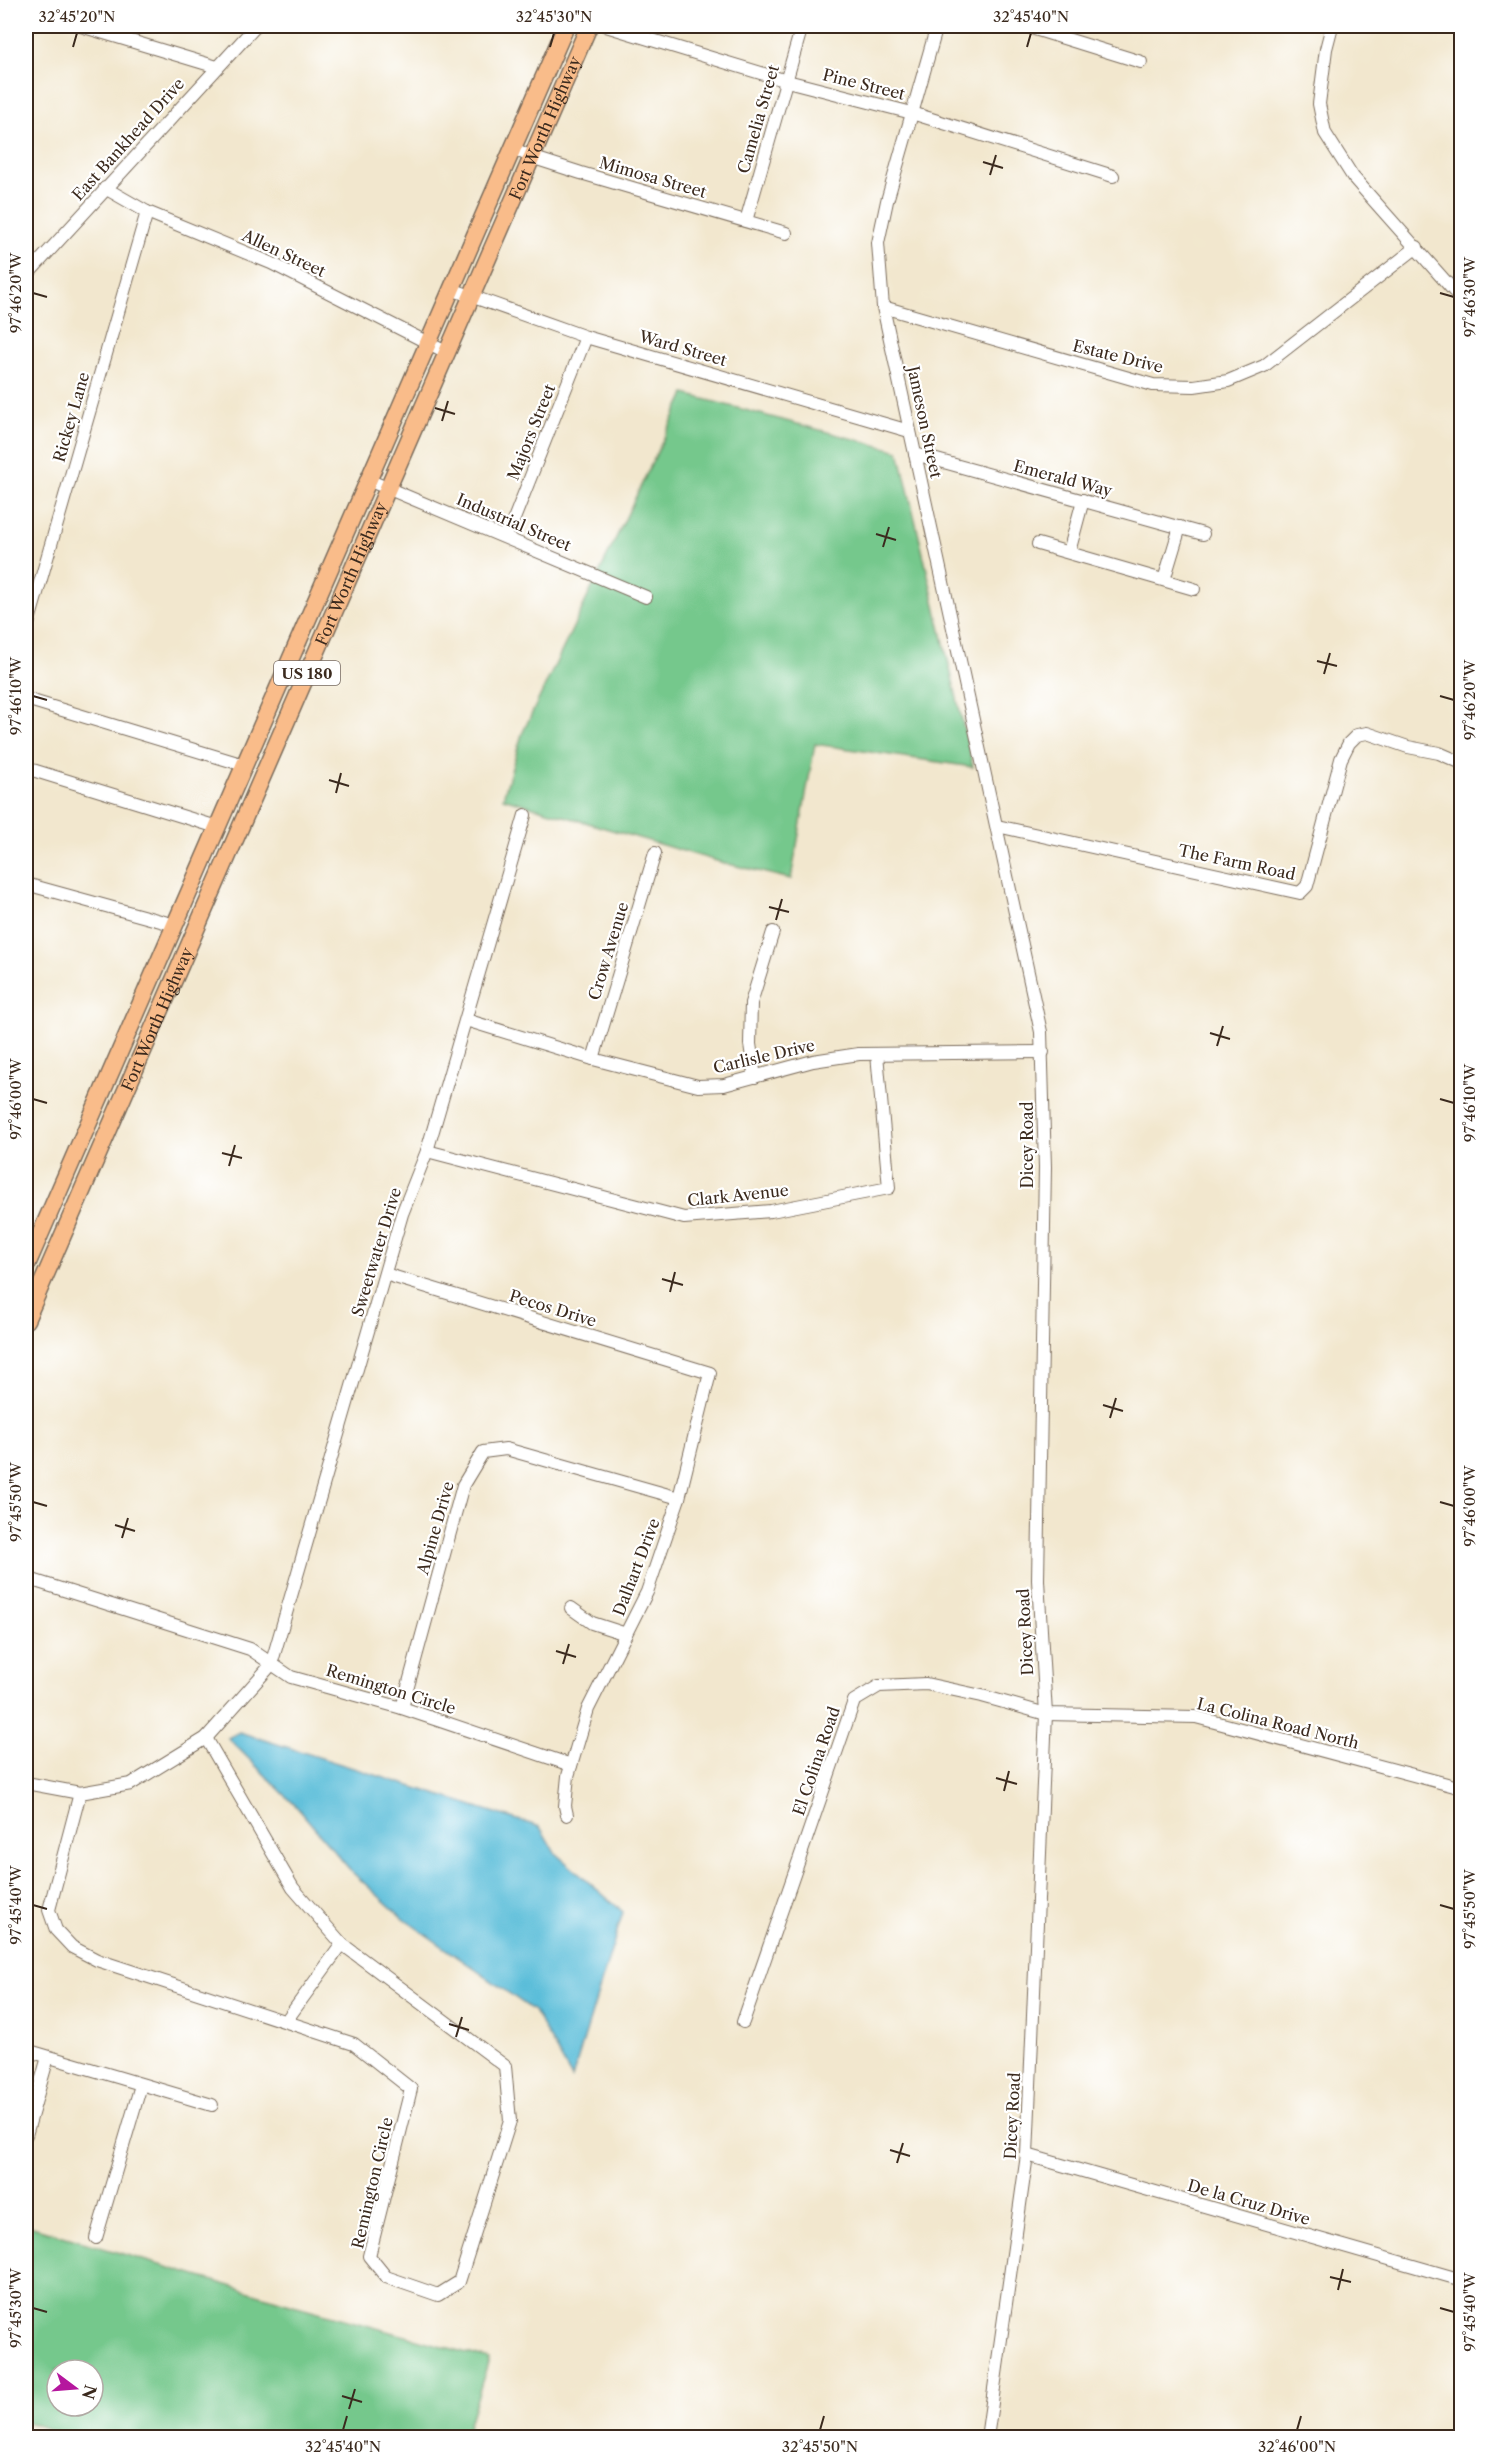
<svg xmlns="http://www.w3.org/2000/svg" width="1487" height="2463" font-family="'Libre Caslon Text',serif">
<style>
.green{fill:#74c88c;stroke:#587955;stroke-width:1.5;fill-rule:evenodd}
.water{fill:#5abdd9;stroke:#4a747c;stroke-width:1.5}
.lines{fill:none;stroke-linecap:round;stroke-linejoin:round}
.minor-casing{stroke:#7b6c5c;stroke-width:14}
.major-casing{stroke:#7b6c5c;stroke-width:19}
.minor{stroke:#fff;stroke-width:12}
.major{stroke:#f9bc8a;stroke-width:16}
.ticks{fill:none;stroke:#3b2a1e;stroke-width:2}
.labels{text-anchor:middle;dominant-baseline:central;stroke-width:4.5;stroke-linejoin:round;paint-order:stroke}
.shield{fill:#fff;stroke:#766a62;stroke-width:1.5}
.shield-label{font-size:15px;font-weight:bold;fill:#3b2a1e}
.street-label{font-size:16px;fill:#3b2a1e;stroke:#fff}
.neatline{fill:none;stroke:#3b2a1e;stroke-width:2}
.ticks-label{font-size:15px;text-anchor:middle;fill:#3b2a1e}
</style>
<rect width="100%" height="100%" fill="#fff"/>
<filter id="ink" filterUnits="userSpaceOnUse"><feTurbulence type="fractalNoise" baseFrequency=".0167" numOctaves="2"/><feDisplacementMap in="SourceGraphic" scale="12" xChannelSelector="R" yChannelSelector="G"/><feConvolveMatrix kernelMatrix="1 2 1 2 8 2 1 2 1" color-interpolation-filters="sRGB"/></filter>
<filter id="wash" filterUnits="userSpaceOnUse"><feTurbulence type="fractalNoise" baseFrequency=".008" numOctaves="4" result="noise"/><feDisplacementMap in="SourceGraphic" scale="24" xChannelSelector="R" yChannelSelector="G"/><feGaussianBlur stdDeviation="1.35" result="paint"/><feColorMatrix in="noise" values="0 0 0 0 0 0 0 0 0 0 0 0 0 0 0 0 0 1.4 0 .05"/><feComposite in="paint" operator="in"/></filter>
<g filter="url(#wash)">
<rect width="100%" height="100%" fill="#f2e7ce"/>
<g class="green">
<polygon points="685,394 899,451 973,767 815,744 791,879 720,862 503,798 522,734"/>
<path d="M 26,2225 L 297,2306 L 489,2359 L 465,2437 L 80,2438 L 26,2422 ZM 57,2370 L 93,2370 L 93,2406 L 57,2406 Z"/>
</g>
<polygon class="water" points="239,1732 540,1827 555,1853 623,1912 572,2078 534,2011 404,1919 352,1872 296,1806 228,1738"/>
</g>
<g filter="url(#ink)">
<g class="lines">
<g class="minor-casing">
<g id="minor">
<polyline points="81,26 217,67"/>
<polyline points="606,26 787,81 912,113 1113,176"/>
<polyline points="937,26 887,201 878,243 883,307 1041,1032 1045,1167 1038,1580 1046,1714 1027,2155 987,2438"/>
<polyline points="1025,26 1141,62"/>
<polyline points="1332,26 1326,49 1319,104 1325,133 1353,177 1462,300"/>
<polyline points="513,148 531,157 581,173 786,233"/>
<polyline points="105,188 147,212 271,263 446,352"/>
<polyline points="746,221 802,26"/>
<polyline points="26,276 256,26"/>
<polyline points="451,289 586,337 909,431"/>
<polyline points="883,307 1153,385 1194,386 1228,381 1264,366 1417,247"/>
<polyline points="915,454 1203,534"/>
<polyline points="368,480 646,597"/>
<polyline points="503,536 512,524 586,337"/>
<polyline points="1038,544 1194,589"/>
<polyline points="1069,552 1083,500"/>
<polyline points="1164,580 1180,527"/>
<polyline points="26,631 147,212"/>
<polyline points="26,699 244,765"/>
<polyline points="26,768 217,827"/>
<polyline points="997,826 1300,893 1307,886 1341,759 1349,743 1357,735 1367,733 1408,747 1439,753 1462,763"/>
<polyline points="26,884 175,925"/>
<polyline points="466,1020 593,1059 698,1086 724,1085 813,1061 859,1054 1043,1052"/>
<polyline points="593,1059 655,853"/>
<polyline points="755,1077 750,1044 751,1003 773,932"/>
<polyline points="427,1151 684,1218 771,1211 889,1188 877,1054"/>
<polyline points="385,1274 710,1373 679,1498 647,1592 588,1709 568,1776 565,1806 567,1815"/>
<polyline points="26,1578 250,1649 291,1677 402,1708 571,1765"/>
<polyline points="571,1608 592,1623 626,1634"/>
<polyline points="402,1708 463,1485 483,1452 506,1449 679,1498"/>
<polyline points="26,1783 80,1793 131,1784 206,1738 271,1665 402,1214 427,1151 525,815"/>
<polyline points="80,1793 49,1910 56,1930 72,1947 97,1960 354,2044 411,2089 369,2256 386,2277 438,2295 459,2282 510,2121 505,2066 342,1944 293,1888 206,1738"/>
<polyline points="286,2021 342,1944"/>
<polyline points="743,2022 854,1701 879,1686 926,1684 982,1696 1046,1714 1196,1717 1462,1788"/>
<polyline points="26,2050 212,2105"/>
<polyline points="26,2135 48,2057"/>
<polyline points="1027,2155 1462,2280"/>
<polyline points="96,2238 141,2085"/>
</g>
</g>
<g class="major-casing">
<g id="major">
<polyline points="26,1267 566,26"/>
<path id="s1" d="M 26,1320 L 589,26"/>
</g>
</g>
<use href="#minor" class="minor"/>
<use href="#major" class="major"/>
</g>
</g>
<path class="ticks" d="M 73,47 L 77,33M 550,47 L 554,33M 1027,47 L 1031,33M 983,162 L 1003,168M 990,175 L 996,155M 33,293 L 47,297M 1440,293 L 1454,297M 435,408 L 455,414M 442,421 L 448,401M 876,534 L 896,540M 883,547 L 889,527M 1317,661 L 1337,666M 1324,674 L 1330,653M 33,696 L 47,700M 1440,696 L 1454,700M 329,780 L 349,786M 336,793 L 341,773M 769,907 L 789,912M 776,920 L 782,899M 1210,1033 L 1230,1039M 1217,1046 L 1223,1026M 33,1099 L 47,1103M 1440,1099 L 1454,1103M 222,1153 L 242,1158M 229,1166 L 235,1145M 662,1279 L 683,1285M 670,1292 L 675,1272M 1103,1405 L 1123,1411M 1110,1418 L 1116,1398M 33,1502 L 47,1506M 1440,1502 L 1454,1506M 115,1525 L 135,1531M 122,1538 L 128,1518M 556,1651 L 576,1657M 563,1664 L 569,1644M 996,1778 L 1017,1784M 1004,1791 L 1009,1771M 33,1905 L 47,1909M 1440,1905 L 1454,1909M 449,2024 L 469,2030M 456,2037 L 462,2017M 890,2150 L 910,2156M 897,2163 L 903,2143M 1330,2277 L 1351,2282M 1338,2290 L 1343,2269M 33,2308 L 47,2312M 1440,2308 L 1454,2312M 342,2396 L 362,2402M 349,2409 L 355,2389M 343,2430 L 347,2416M 820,2430 L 824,2416M 1297,2430 L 1301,2416"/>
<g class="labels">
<rect class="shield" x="274" y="661" width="66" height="24" rx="4.5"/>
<g class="shield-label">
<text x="307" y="673">US 180</text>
</g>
<g class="street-label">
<text transform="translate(864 84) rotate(14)">Pine Street</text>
<text transform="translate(758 119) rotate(-74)">Camelia Street</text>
<text stroke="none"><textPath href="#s1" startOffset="1300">Fort Worth Highway</textPath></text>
<text transform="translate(128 139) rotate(-48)">East Bankhead Drive</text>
<text transform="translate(653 177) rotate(16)">Mimosa Street</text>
<text transform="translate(284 253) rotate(25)">Allen Street</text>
<text transform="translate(683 348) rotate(16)">Ward Street</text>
<text transform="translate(1118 356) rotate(14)">Estate Drive</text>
<text transform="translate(71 417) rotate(-74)">Rickey Lane</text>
<text transform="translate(925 422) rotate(78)">Jameson Street</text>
<text transform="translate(531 432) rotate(-68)">Majors Street</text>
<text transform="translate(1063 478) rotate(15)">Emerald Way</text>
<text transform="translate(514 522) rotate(23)">Industrial Street</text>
<text stroke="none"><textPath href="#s1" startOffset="814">Fort Worth Highway</textPath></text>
<text transform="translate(1237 862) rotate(12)">The Farm Road</text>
<text transform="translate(608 951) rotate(-73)">Crow Avenue</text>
<text stroke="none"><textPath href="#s1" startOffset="328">Fort Worth Highway</textPath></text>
<text transform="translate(764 1056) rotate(-13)">Carlisle Drive</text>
<text transform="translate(1027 1145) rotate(-90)">Dicey Road</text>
<text transform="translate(738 1195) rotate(-6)">Clark Avenue</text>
<text transform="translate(376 1252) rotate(-73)">Sweetwater Drive</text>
<text transform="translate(553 1308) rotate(17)">Pecos Drive</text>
<text transform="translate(435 1528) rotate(-74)">Alpine Drive</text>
<text transform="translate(636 1567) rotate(-69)">Dalhart Drive</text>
<text transform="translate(1025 1632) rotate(-93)">Dicey Road</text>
<text transform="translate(391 1689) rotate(17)">Remington Circle</text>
<text transform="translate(1278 1723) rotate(14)">La Colina Road North</text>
<text transform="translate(816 1761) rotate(-71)">El Colina Road</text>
<text transform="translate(1012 2116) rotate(-87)">Dicey Road</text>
<text transform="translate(372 2183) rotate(-77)">Remington Circle</text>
<text transform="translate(1249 2202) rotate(16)">De la Cruz Drive</text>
</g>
</g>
<rect width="1487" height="2463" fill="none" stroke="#fff" stroke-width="66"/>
<g transform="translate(75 2388) rotate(106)"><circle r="28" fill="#ffffff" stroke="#b1aaa5" stroke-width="1.5"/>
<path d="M0-4.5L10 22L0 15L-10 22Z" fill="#b5179e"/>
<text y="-9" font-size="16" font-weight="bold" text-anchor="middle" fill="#3b2a1e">N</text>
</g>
<rect x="33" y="33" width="1421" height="2397" class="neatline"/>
<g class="ticks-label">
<text x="77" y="22">32°45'20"N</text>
<text x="554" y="22">32°45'30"N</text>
<text x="1031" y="22">32°45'40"N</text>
<text transform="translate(16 293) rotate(-90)" y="5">97°46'20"W</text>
<text transform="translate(1470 297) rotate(-90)" y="5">97°46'30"W</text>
<text transform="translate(16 696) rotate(-90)" y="5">97°46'10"W</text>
<text transform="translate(1470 700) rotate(-90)" y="5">97°46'20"W</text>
<text transform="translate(16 1099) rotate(-90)" y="5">97°46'00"W</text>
<text transform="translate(1470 1103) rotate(-90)" y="5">97°46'10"W</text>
<text transform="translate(16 1502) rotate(-90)" y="5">97°45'50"W</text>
<text transform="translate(1470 1506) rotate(-90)" y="5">97°46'00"W</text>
<text transform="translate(16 1905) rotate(-90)" y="5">97°45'40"W</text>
<text transform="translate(1470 1909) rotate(-90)" y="5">97°45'50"W</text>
<text transform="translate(16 2308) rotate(-90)" y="5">97°45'30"W</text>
<text transform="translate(1470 2312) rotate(-90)" y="5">97°45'40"W</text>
<text x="343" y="2452">32°45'40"N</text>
<text x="820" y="2452">32°45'50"N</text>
<text x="1297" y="2452">32°46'00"N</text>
</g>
</svg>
